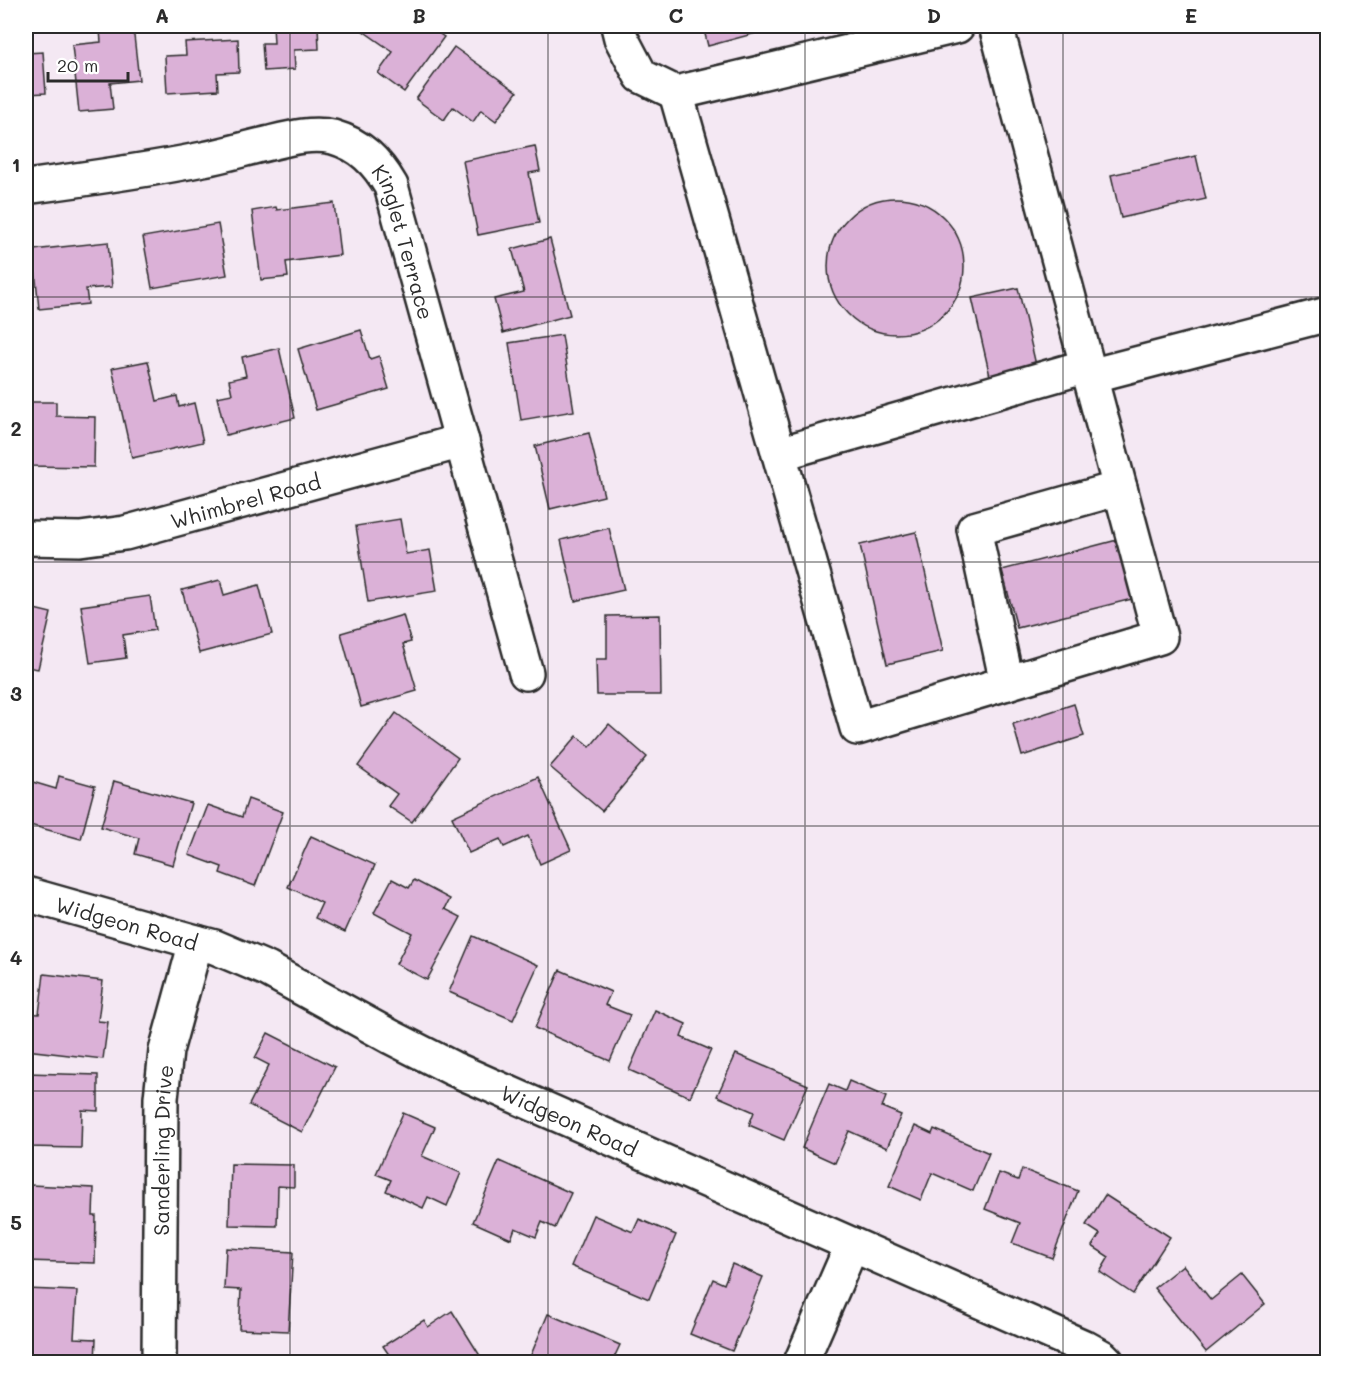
<svg xmlns="http://www.w3.org/2000/svg" width="1353" height="1388" font-family="Mali,sans-serif">
<style>
.building{fill:#dbb1d7;stroke:#2b2b2b;stroke-width:1.5}
.lines{fill:none;stroke-linecap:round;stroke-linejoin:round}
.minor-casing{stroke:#2b2b2b;stroke-width:38}
.minor{stroke:#fff;stroke-width:33}
.grid{fill:none;stroke:#2b2b2b;stroke-width:1.5;stroke-opacity:0.55}
.labels{text-anchor:middle;dominant-baseline:central;stroke-width:4.5;stroke-linejoin:round;paint-order:stroke}
.street-label{font-size:21px;fill:#2b2b2b;stroke:#fff}
.neatline{fill:none;stroke:#2b2b2b;stroke-width:2}
.grid-label{font-size:20px;text-anchor:middle;font-weight:bold;fill:#2b2b2b}
</style>
<rect width="100%" height="100%" fill="#f4e8f3"/>
<filter id="ink" filterUnits="userSpaceOnUse"><feTurbulence type="fractalNoise" baseFrequency=".0167" numOctaves="2"/><feDisplacementMap in="SourceGraphic" scale="12" xChannelSelector="R" yChannelSelector="G"/><feConvolveMatrix kernelMatrix="1 2 1 2 8 2 1 2 1" color-interpolation-filters="sRGB"/></filter>
<g filter="url(#ink)">
<g class="building">
<polygon points="273,26 318,26 319,49 294,50 295,69 264,71 262,43 274,43"/>
<polygon points="356,26 428,26 444,37 404,92 378,73 393,52"/>
<polygon points="703,26 782,26 708,46"/>
<polygon points="133,27 139,80 110,83 113,109 79,112 72,45 101,42 100,30"/>
<polygon points="238,39 239,72 217,73 218,90 167,93 165,56 186,55 185,42"/>
<polygon points="454,47 517,92 496,121 481,110 473,122 453,107 444,120 416,99"/>
<polygon points="43,52 46,93 26,94 26,53"/>
<polygon points="535,146 540,171 529,173 539,223 478,235 463,161"/>
<polygon points="1196,156 1206,199 1121,218 1111,175"/>
<circle cx="896" cy="266" r="68"/>
<polygon points="334,203 340,255 286,262 288,277 261,280 252,211 276,207 277,210"/>
<polygon points="218,224 227,275 152,288 143,237"/>
<polygon points="550,239 570,315 503,333 494,299 524,292 512,249"/>
<polygon points="108,242 112,287 86,289 88,304 39,309 33,250"/>
<polygon points="1018,288 1036,365 990,376 972,298"/>
<polygon points="361,330 370,359 379,356 389,389 316,410 298,349"/>
<polygon points="562,335 574,411 521,420 509,343"/>
<polygon points="279,348 295,418 226,435 217,397 232,394 229,380 246,376 242,357"/>
<polygon points="148,361 157,401 177,396 179,407 194,403 203,442 132,458 112,368"/>
<polygon points="26,402 56,402 56,416 95,417 94,467 26,466"/>
<polygon points="589,433 604,496 550,509 535,446"/>
<polygon points="400,519 406,554 430,550 437,591 368,602 356,526"/>
<polygon points="609,528 624,590 575,601 561,540"/>
<polygon points="916,532 943,651 887,664 860,545"/>
<polygon points="1121,539 1136,598 1017,628 1002,570"/>
<polygon points="220,580 224,595 259,585 272,634 199,653 182,590"/>
<polygon points="150,596 155,630 123,635 126,658 90,663 81,606"/>
<polygon points="26,607 51,613 38,669 27,667 26,673"/>
<polygon points="403,615 411,642 403,644 417,691 361,707 341,633"/>
<polygon points="660,615 661,695 597,695 596,659 607,659 607,616"/>
<polygon points="1074,704 1084,736 1022,756 1013,724"/>
<polygon points="396,713 458,758 412,822 388,806 397,794 358,766"/>
<polygon points="609,724 647,757 602,811 550,767 577,736 590,747"/>
<polygon points="59,776 95,786 81,839 26,824 26,780 56,789"/>
<polygon points="538,777 571,850 540,864 528,836 504,847 500,839 469,853 452,817"/>
<polygon points="114,781 191,803 173,865 135,854 139,838 101,827"/>
<polygon points="248,799 283,812 255,886 220,873 222,867 189,855 208,805 242,817"/>
<polygon points="311,836 375,865 345,932 315,918 322,903 288,887"/>
<polygon points="392,879 409,888 414,880 450,899 445,909 461,917 427,980 396,964 412,933 374,913"/>
<polygon points="473,936 538,965 513,1020 449,992"/>
<polygon points="560,970 611,992 605,1005 630,1015 610,1061 535,1028"/>
<polygon points="44,974 103,981 98,1021 108,1022 103,1059 26,1050 26,1013 39,1014"/>
<polygon points="655,1010 686,1024 681,1037 711,1050 690,1097 629,1070"/>
<polygon points="268,1033 335,1067 302,1132 249,1105 269,1065 255,1058"/>
<polygon points="736,1054 808,1085 784,1140 749,1125 754,1112 717,1096"/>
<polygon points="26,1073 98,1075 98,1111 82,1110 81,1148 26,1147"/>
<polygon points="849,1081 886,1097 882,1107 901,1115 887,1148 849,1131 835,1163 802,1148 829,1084 845,1091"/>
<polygon points="403,1113 435,1127 422,1156 461,1173 447,1206 428,1197 423,1208 386,1191 391,1180 376,1174"/>
<polygon points="915,1126 932,1134 934,1129 989,1153 973,1191 932,1173 921,1200 889,1186"/>
<polygon points="499,1161 571,1193 555,1228 542,1222 536,1237 515,1228 511,1239 473,1222"/>
<polygon points="231,1164 294,1165 294,1187 278,1186 277,1226 229,1225"/>
<polygon points="1022,1169 1078,1191 1052,1258 1012,1243 1020,1223 985,1209 999,1173 1018,1180"/>
<polygon points="30,1185 94,1188 93,1216 96,1216 95,1263 26,1261 26,1205 29,1206"/>
<polygon points="1105,1195 1170,1237 1133,1294 1100,1272 1109,1257 1092,1246 1100,1234 1086,1225"/>
<polygon points="593,1215 633,1232 639,1219 676,1235 649,1299 571,1266"/>
<polygon points="226,1248 293,1252 288,1331 239,1329 241,1290 224,1289"/>
<polygon points="732,1264 763,1277 732,1351 690,1334 713,1279 724,1284"/>
<polygon points="1183,1265 1211,1300 1242,1275 1265,1304 1206,1352 1154,1288"/>
<polygon points="26,1289 77,1291 74,1338 96,1339 95,1362 26,1362 27,1333 26,1333"/>
<polygon points="452,1311 484,1362 394,1362 383,1346 424,1320 428,1327"/>
<polygon points="548,1314 620,1345 612,1362 528,1362"/>
<polygon points="880,1352 905,1362 875,1362"/>
<rect x="229" y="1355" width="45" height="7"/>
</g>
<g class="lines">
<g class="minor-casing">
<g id="minor">
<polyline points="618,26 621,38 641,76 676,93 957,26"/>
<polyline points="676,93 857,728 1160,637 996,26"/>
<path id="s1" d="M 26,187 C 85,179 144,171 203,159 C 225,155 247,148 270,143 C 290,138 312,132 333,137 C 361,145 377,162 391,186 L 526,673"/>
<polyline points="1090,376 1328,314"/>
<polyline points="779,454 1087,366"/>
<path id="s2" d="M 26,538 L 80,539 L 125,533 L 462,441"/>
<polyline points="1007,683 974,529 1120,488"/>
<path id="s3" d="M 26,894 L 196,942 L 215,947 L 267,969 L 391,1037 L 452,1068 L 1084,1347 L 1102,1357 L 1107,1362"/>
<path id="s4" d="M 159,1362 L 161,1098 L 166,1051 L 196,942"/>
<polyline points="801,1362 852,1245"/>
</g>
</g>
<use href="#minor" class="minor"/>
</g>
</g>
<path class="grid" d="M 290,26 L 290,1362M 548,26 L 548,1362M 805,26 L 805,1362M 1063,26 L 1063,1362M 26,297 L 1328,297M 26,562 L 1328,562M 26,826 L 1328,826M 26,1091 L 1328,1091"/>
<g class="labels">
<g class="street-label">
<text stroke="none"><textPath href="#s1" startOffset="447">Kinglet Terrace</textPath></text>
<text stroke="none"><textPath href="#s2" startOffset="224">Whimbrel Road</textPath></text>
<text stroke="none"><textPath href="#s3" startOffset="105">Widgeon Road</textPath></text>
<text stroke="none"><textPath href="#s3" startOffset="591">Widgeon Road</textPath></text>
<text stroke="none"><textPath href="#s4" startOffset="212">Sanderling Drive</textPath></text>
</g>
</g>
<rect width="1353" height="1388" fill="none" stroke="#fff" stroke-width="66"/>
<path d="M48 72v9h80v-9" fill="none" stroke="#2b2b2b" stroke-width="3"/>
<text x="57" y="72" font-size="18" fill="#2b2b2b" stroke="#ffffff" stroke-width="4.5" paint-order="stroke">20 m</text>
<rect x="33" y="33" width="1287" height="1322" class="neatline"/>
<g class="grid-label">
<text x="162" y="23">A</text>
<text x="419" y="23">B</text>
<text x="676" y="23">C</text>
<text x="934" y="23">D</text>
<text x="1191" y="23">E</text>
<text x="16" y="172">1</text>
<text x="16" y="436">2</text>
<text x="16" y="701">3</text>
<text x="16" y="965">4</text>
<text x="16" y="1230">5</text>
</g>
</svg>
